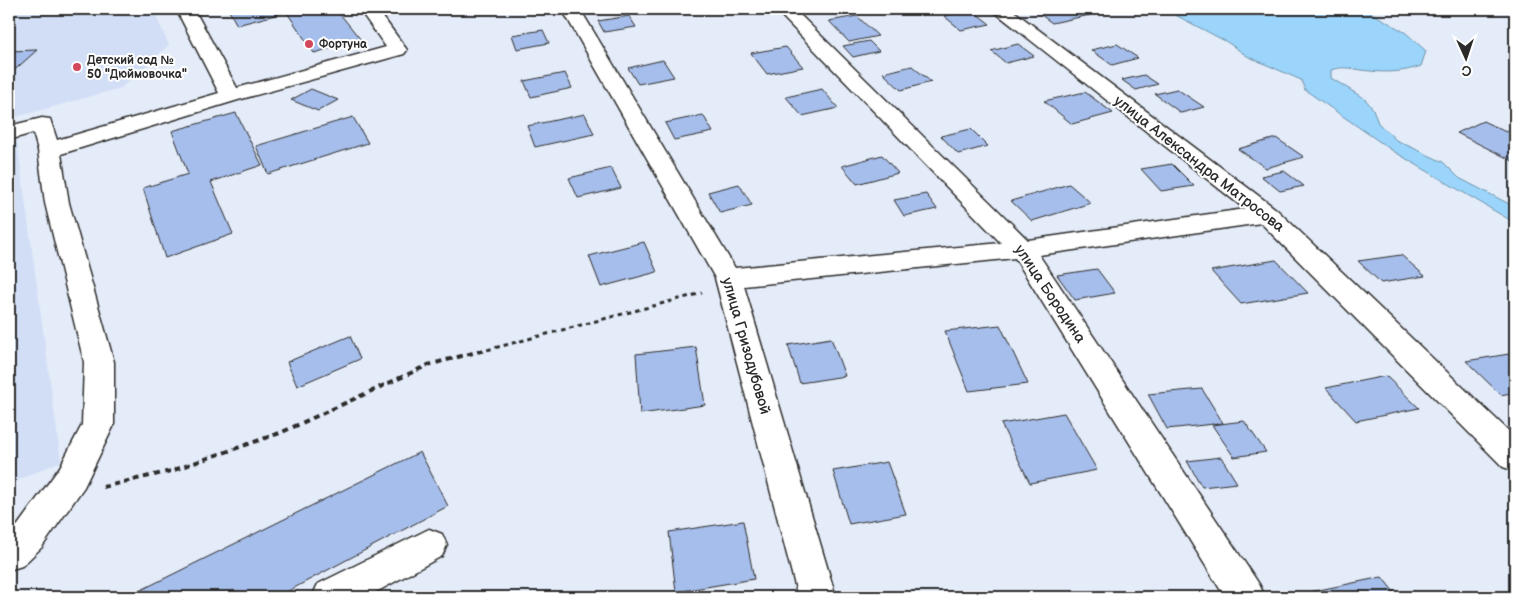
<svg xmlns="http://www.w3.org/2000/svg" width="1524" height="606" font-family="'Balsamiq Sans',sans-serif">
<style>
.built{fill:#d1def5}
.water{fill:#9bd5fb;stroke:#6e91a8}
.building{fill:#a6beec;stroke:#2b2b2b}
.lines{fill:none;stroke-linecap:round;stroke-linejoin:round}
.minor-casing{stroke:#2b2b2b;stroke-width:3}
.path-far1{stroke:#2b2b2b;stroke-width:3;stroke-dasharray:4.5 4;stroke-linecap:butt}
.path{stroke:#2b2b2b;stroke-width:4;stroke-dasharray:6 4.5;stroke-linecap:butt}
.minor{fill:#fff;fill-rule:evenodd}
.poi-dot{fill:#d1495b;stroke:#fff;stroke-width:2}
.labels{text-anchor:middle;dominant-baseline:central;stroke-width:4;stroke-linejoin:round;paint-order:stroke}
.far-poi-label{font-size:12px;font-weight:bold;fill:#2b2b2b;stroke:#fff;text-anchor:start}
.street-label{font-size:15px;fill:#2b2b2b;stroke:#fff}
</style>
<rect width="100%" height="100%" fill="#e4ecf9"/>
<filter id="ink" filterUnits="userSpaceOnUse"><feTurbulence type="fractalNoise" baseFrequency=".02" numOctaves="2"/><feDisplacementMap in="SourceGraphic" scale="10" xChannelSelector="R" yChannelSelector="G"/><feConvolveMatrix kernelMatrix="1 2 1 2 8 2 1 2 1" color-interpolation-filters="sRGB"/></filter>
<g filter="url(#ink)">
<g class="built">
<polygon points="9,9 153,9 169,45 121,88 9,119"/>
<polygon points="17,141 61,461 9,484 9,143"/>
</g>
<path class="water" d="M 1164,9 L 1365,9 L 1406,33 L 1426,51 L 1421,66 C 1404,72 1388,73 1370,71 C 1356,70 1344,65 1331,70 L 1331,78 L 1365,99 L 1373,109 L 1378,123 L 1396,140 L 1443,162 L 1459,178 L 1515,207 L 1515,223 L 1393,151 L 1305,90 L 1301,80 L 1247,56 L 1227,42 Z"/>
<g class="building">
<polygon points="228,9 275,9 279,14 237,25"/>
<polygon points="296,9 336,9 361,40 314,53 286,11"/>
<polygon points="1055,9 1081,9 1090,15 1052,23 1037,12"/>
<polygon points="972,10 990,24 961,30 944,16"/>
<polygon points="629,16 636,27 604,32 598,21"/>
<polygon points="857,16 878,36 849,42 829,21"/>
<polygon points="543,30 549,43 517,49 512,35"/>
<polygon points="869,41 879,51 853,57 843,46"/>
<polygon points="1018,44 1034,56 1006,63 991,51"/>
<polygon points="1117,44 1138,58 1112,65 1091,50"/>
<polygon points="786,47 803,67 767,74 751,53"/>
<polygon points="37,50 9,75 9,51"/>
<polygon points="663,60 674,77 638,84 628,68"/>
<polygon points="912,66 931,82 901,90 883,73"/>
<polygon points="565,73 572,88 531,97 524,81"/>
<polygon points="1144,75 1158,84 1136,90 1122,80"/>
<polygon points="311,89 338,100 318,111 291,100"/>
<polygon points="822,89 838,108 802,116 786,97"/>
<polygon points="1177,89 1204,107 1181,113 1155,94"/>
<polygon points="1085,92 1113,113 1072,124 1044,101"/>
<polygon points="236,113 262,165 211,182 233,234 165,258 143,188 188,174 172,131"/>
<polygon points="585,114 594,134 535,147 527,126"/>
<polygon points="703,115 713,132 674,140 665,123"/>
<polygon points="353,117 368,143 268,174 256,146"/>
<polygon points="1483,121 1506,132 1515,128 1515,162 1457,133"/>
<polygon points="971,129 988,146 958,154 941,136"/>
<polygon points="1276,138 1304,157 1266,168 1238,149"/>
<polygon points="882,155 898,173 857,184 842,166"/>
<polygon points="1172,164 1194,186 1161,191 1141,169"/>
<polygon points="611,168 621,188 578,198 569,178"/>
<polygon points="1284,171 1304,186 1280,191 1261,176"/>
<polygon points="739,184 752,205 720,213 708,192"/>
<polygon points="1069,184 1091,203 1032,221 1011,201"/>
<polygon points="926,194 937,209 904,216 894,200"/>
<polygon points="644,242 657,272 601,287 589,256"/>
<polygon points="1401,255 1425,276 1381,283 1358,261"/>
<polygon points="1276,260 1308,293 1241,304 1211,271"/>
<polygon points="1097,269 1115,293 1075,300 1057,275"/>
<polygon points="1000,325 1028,384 969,391 945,331"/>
<polygon points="350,336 360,359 297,386 287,362"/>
<polygon points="831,338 845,376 800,383 788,345"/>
<polygon points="696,347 705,405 640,414 636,354"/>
<polygon points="1515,353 1515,392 1501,395 1466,361"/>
<polygon points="1386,376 1419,408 1356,421 1326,388"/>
<polygon points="1202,389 1223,423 1167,429 1148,394"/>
<polygon points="1064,413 1097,470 1030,483 1001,424"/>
<polygon points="1244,421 1266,452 1234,457 1212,425"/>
<polygon points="420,452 448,506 277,597 127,597"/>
<polygon points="1221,457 1237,483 1202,487 1187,461"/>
<polygon points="887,462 906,514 849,524 833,471"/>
<polygon points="743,521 754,579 676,592 669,532"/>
<polygon points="1382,577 1398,597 1296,597 1295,595"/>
</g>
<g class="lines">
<g class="minor-casing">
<g id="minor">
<polygon points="176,9 194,9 237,88 386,47 359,9 377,9 407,50 404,54 238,100 61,154 69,203 114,362 114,425 84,487 42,547 22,566 9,570 9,532 18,525 60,467 82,425 84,362 45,203 38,150 33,133 9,140 9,126 42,118 50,119 57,140 219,93"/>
<polygon points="562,9 580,9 735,268 1001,243 775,9 794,9 1028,240 1245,209 991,9 1011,9 1276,209 1515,437 1515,471 1503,467 1261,223 1039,255 1259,584 1265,597 1225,597 1015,258 744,286 836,597 798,597 715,278"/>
<polygon points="429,529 442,534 447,545 442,556 367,597 312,597 318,584"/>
</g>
</g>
<polyline class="path-far1" points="479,352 702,293"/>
<polyline class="path" points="103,487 171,471 280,433 428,365 484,350"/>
<use href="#minor" class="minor"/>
</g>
</g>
<g class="poi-dot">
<circle cx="309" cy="44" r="5"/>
<circle cx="77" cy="67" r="5"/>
</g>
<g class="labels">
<g class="far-poi-label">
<text x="319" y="44">Фортуна</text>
<text x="87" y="60">Детский сад №<tspan x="87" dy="14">50 "Дюймовочка"</tspan></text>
</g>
<g class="street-label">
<text transform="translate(1199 164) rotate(38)">улица Александра Матросова</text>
<text transform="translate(1050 294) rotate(56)">улица Бородина</text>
<text transform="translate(746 346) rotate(74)">улица Гризодубовой</text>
</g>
</g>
<rect width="1524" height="606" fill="none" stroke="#fff" stroke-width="30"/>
<rect x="15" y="15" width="1494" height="576" fill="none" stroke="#2b2b2b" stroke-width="2" filter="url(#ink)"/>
<g transform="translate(1466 58) rotate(177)" stroke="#ffffff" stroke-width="4" paint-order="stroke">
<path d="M0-4L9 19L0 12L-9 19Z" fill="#2b2b2b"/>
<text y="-8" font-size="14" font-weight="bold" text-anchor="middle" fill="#2b2b2b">С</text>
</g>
</svg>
